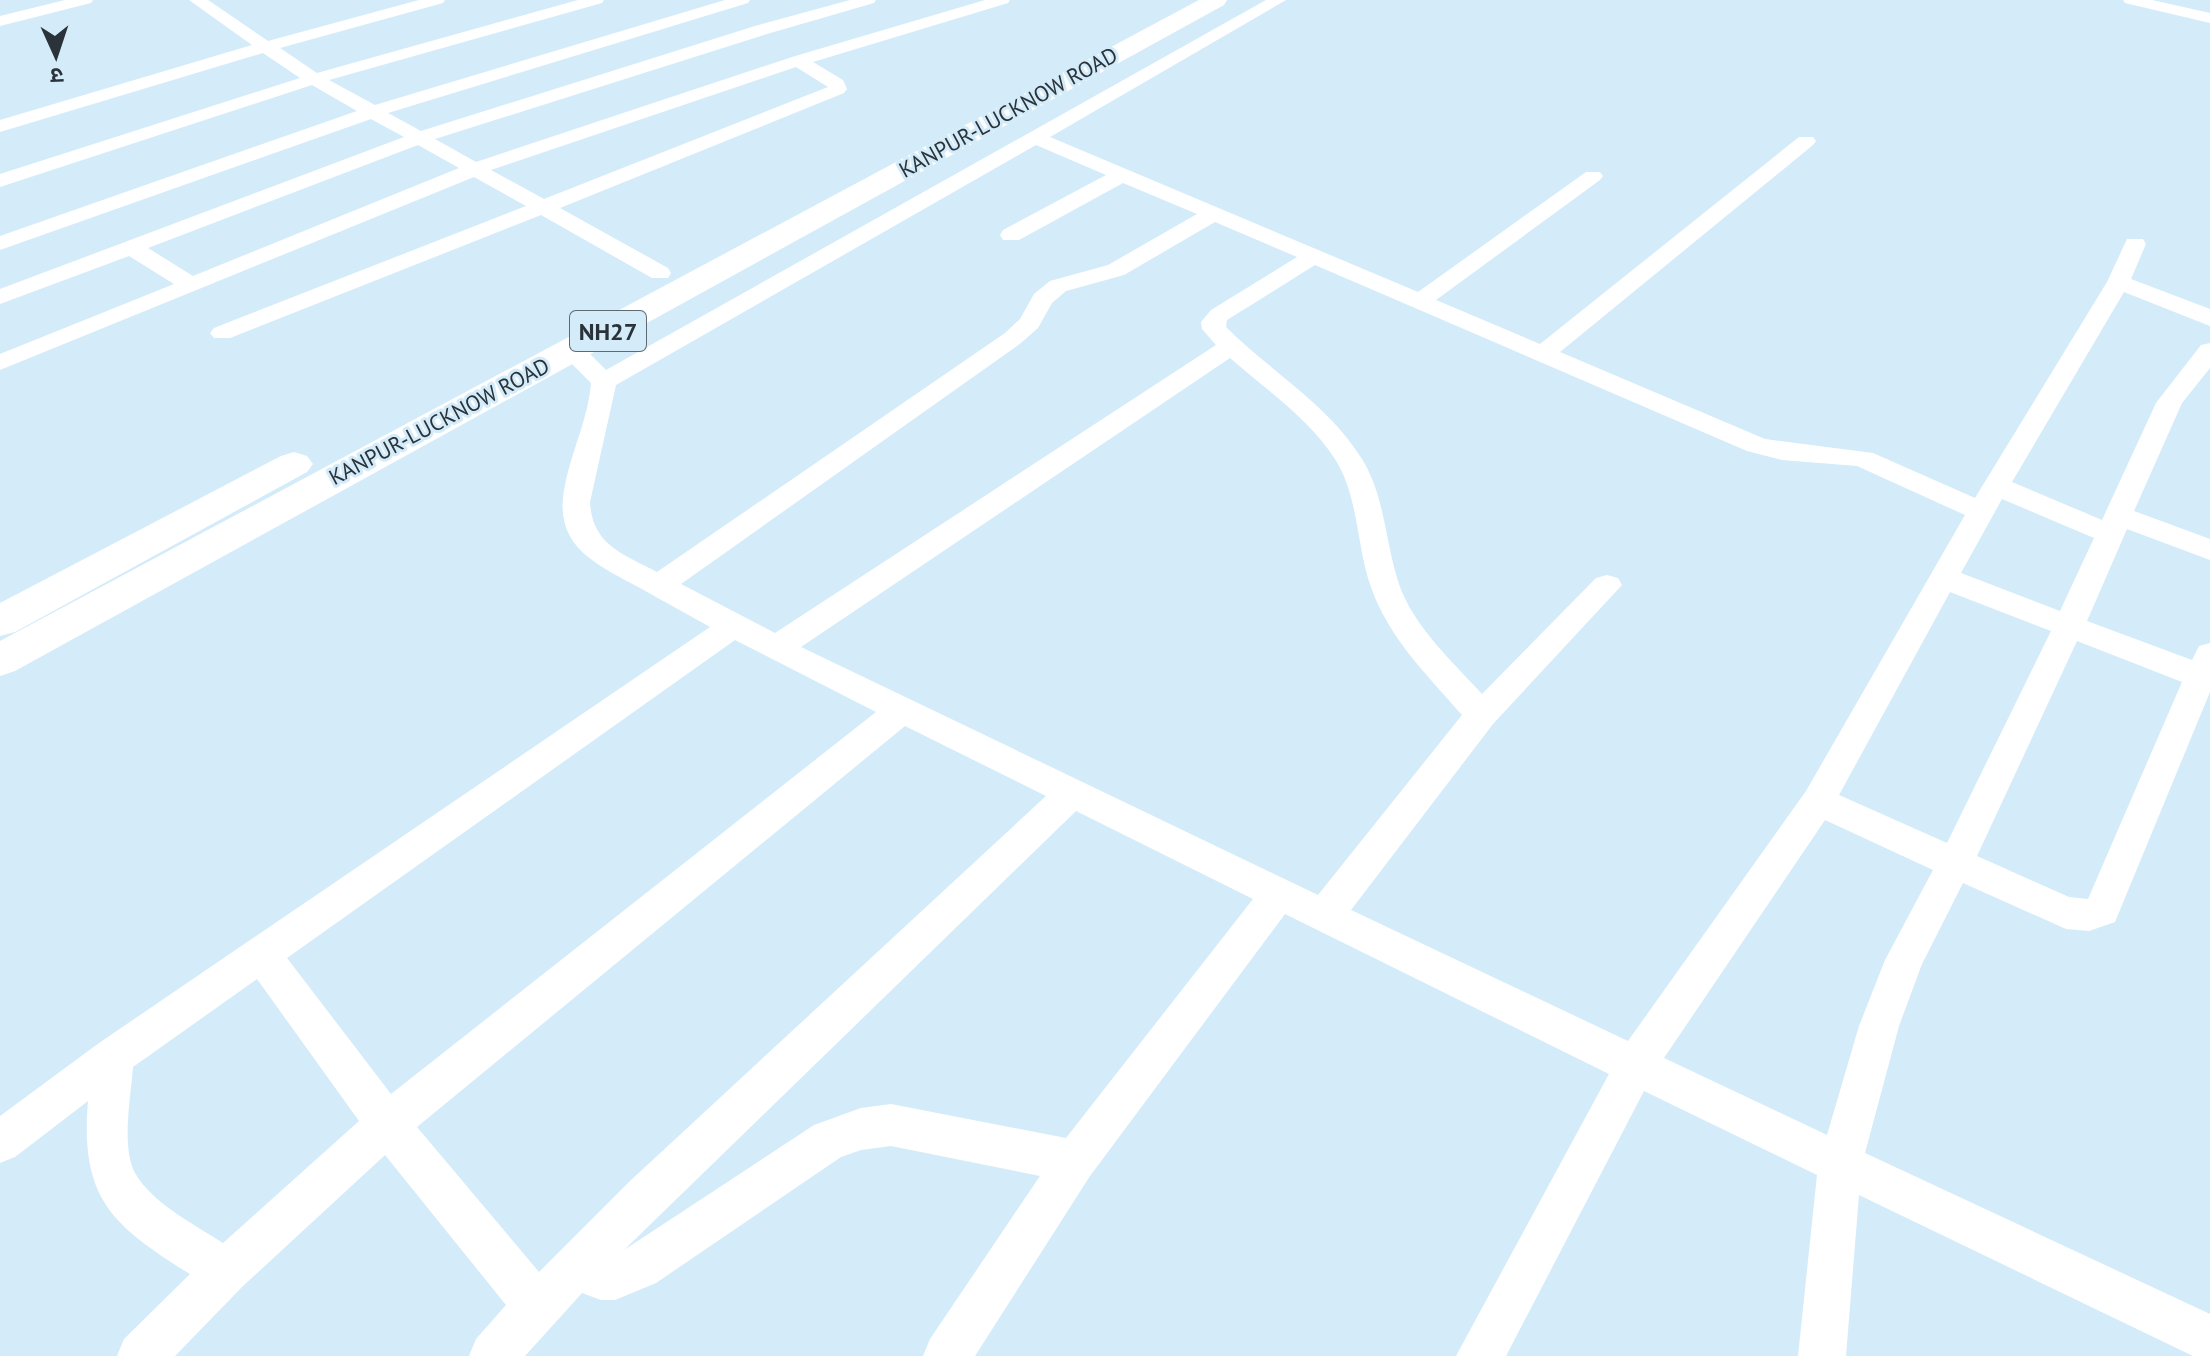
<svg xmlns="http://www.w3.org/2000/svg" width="2210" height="1356" font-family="'PT Sans','Noto Sans Devanagari',sans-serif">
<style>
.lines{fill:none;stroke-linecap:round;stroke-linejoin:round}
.minor{fill:#fff;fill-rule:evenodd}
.trunk{fill:#fff;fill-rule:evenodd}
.labels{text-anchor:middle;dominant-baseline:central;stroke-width:6;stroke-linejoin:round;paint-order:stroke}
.far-street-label{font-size:22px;fill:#2a3339;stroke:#d4ecfa}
.shield{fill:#d4ecfa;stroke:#5d6a73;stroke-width:2}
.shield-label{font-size:24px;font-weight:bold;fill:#2a3339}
</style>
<rect width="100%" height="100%" fill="#d4ecfa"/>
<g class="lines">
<g class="minor">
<polygon points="65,0 93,0 91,3 0,26 0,16"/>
<path d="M 189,0 L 208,0 L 268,41 L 419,0 L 445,0 L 443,3 L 280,48 L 317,73 L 578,0 L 604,0 L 602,3 L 329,80 L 375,105 L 725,0 L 750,0 L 748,3 L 388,113 L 421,131 L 755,26 L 850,0 L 876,0 L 874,3 L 767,34 L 435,139 L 476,162 L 792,57 L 985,0 L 1010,0 L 1008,3 L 813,62 L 843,80 L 847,89 L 844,93 L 560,208 L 668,268 L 671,273 L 668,278 L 652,278 L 541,215 L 230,338 L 214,338 L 210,333 L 214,328 L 526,206 L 474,177 L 0,370 L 0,354 L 174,284 L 129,256 L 0,304 L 0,289 L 404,137 L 371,119 L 0,250 L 0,236 L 357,111 L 312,85 L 0,187 L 0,174 L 300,78 L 263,53 L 0,132 L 0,120 L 252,45 ZM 796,67 L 828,87 L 544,199 L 491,170 ZM 418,145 L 459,168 L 193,276 L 148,248 Z"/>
<path d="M 1266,0 L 1286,0 L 1050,137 L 1418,292 L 1586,172 L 1600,172 L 1603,176 L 1600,180 L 1436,300 L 1540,344 L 1799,137 L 1813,137 L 1816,141 L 1813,145 L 1560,352 L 1765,439 L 1873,453 L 1975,498 L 2107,282 L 2127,239 L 2143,239 L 2146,244 L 2131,279 L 2210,309 L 2210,326 L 2124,292 L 2012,482 L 2102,520 L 2156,403 L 2201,345 L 2210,343 L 2210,368 L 2182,403 L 2134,511 L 2210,539 L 2210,560 L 2127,529 L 2087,621 L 2192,660 L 2199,646 L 2210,643 L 2210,692 L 2115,922 L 2089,931 L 2066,929 L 1963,883 L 1922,964 L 1899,1026 L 1865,1153 L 2210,1314 L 2210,1356 L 2193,1356 L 1859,1195 L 1846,1356 L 1798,1356 L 1817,1175 L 1644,1091 L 1506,1356 L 1456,1356 L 1609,1074 L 1285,914 L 1090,1176 L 975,1356 L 923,1356 L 930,1339 L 1040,1176 L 891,1146 L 861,1150 L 841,1157 L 656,1283 L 615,1300 L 601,1300 L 582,1293 L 525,1356 L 469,1356 L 476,1339 L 506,1305 L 385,1155 L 242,1287 L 175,1356 L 117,1356 L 124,1339 L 190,1274 C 112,1225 80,1199 88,1101 L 15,1157 L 0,1163 L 0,1116 L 99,1043 L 710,627 C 687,614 663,601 640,588 C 594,563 552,546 565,485 C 572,450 588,419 591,383 L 563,355 L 560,350 L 563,345 L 581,345 L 606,370 ZM 1036,145 L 1106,175 L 1003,230 L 1000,235 L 1003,240 L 1019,240 L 1123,183 L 1197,214 L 1108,265 L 1050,281 L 1034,294 L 1020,319 L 1005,333 L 657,572 C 623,554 592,545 590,502 L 616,385 ZM 1215,222 L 1297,257 L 1211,310 L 1201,322 L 1202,329 L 1216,345 L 775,633 L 681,584 L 1021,343 L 1038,328 L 1052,303 L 1066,291 L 1124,275 ZM 1315,265 L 1747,451 L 1782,460 L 1857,466 L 1965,515 L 1806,791 L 1628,1041 L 1351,910 L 1493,724 L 1622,585 L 1618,578 L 1607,575 L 1596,578 L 1482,694 C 1452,661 1416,629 1400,587 C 1385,545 1386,498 1362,459 C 1328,404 1270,371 1226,327 L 1227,320 ZM 1230,358 C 1266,390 1309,418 1335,459 C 1359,497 1356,545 1371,587 C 1388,637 1428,676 1462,715 L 1318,895 L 801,647 ZM 2002,499 L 2094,538 L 2060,611 L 1961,573 ZM 1950,592 L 2051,631 L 1947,843 L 1839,795 ZM 735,640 L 876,712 L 391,1094 L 287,958 ZM 2077,641 L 2182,682 L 2088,899 L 2069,897 L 1977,856 ZM 905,726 L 1046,796 L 630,1181 L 539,1272 L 417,1127 ZM 1076,811 L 1253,899 L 1066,1138 L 891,1104 L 861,1108 L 814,1125 L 624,1250 ZM 1825,820 L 1933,870 L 1885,960 L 1859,1026 L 1827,1135 L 1664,1058 ZM 257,979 L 359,1121 L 223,1243 C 194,1224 153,1204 135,1173 C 121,1148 131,1095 133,1067 Z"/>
<polygon points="2123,0 2152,0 2210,13 2210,23 2125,3"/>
</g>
<g class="trunk">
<polygon points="1199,0 1227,0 1224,5 15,671 0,676 0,641"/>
<polygon points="294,452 307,456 313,464 307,472 15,632 0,636 0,603 281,456"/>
</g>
</g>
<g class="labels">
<g class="far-street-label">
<text transform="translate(1008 112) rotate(-29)">KANPUR-LUCKNOW ROAD</text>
<text transform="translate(439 421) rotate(-28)">KANPUR-LUCKNOW ROAD</text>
</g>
<rect class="shield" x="570" y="311" width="76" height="40" rx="6"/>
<g class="shield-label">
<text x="608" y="331">NH27</text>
</g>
</g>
<g transform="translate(56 56) rotate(177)" stroke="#d4ecfa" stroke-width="6" paint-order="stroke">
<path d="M0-6L14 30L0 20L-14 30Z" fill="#2a3339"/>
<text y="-12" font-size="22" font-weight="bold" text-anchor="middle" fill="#2a3339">उ</text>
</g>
</svg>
